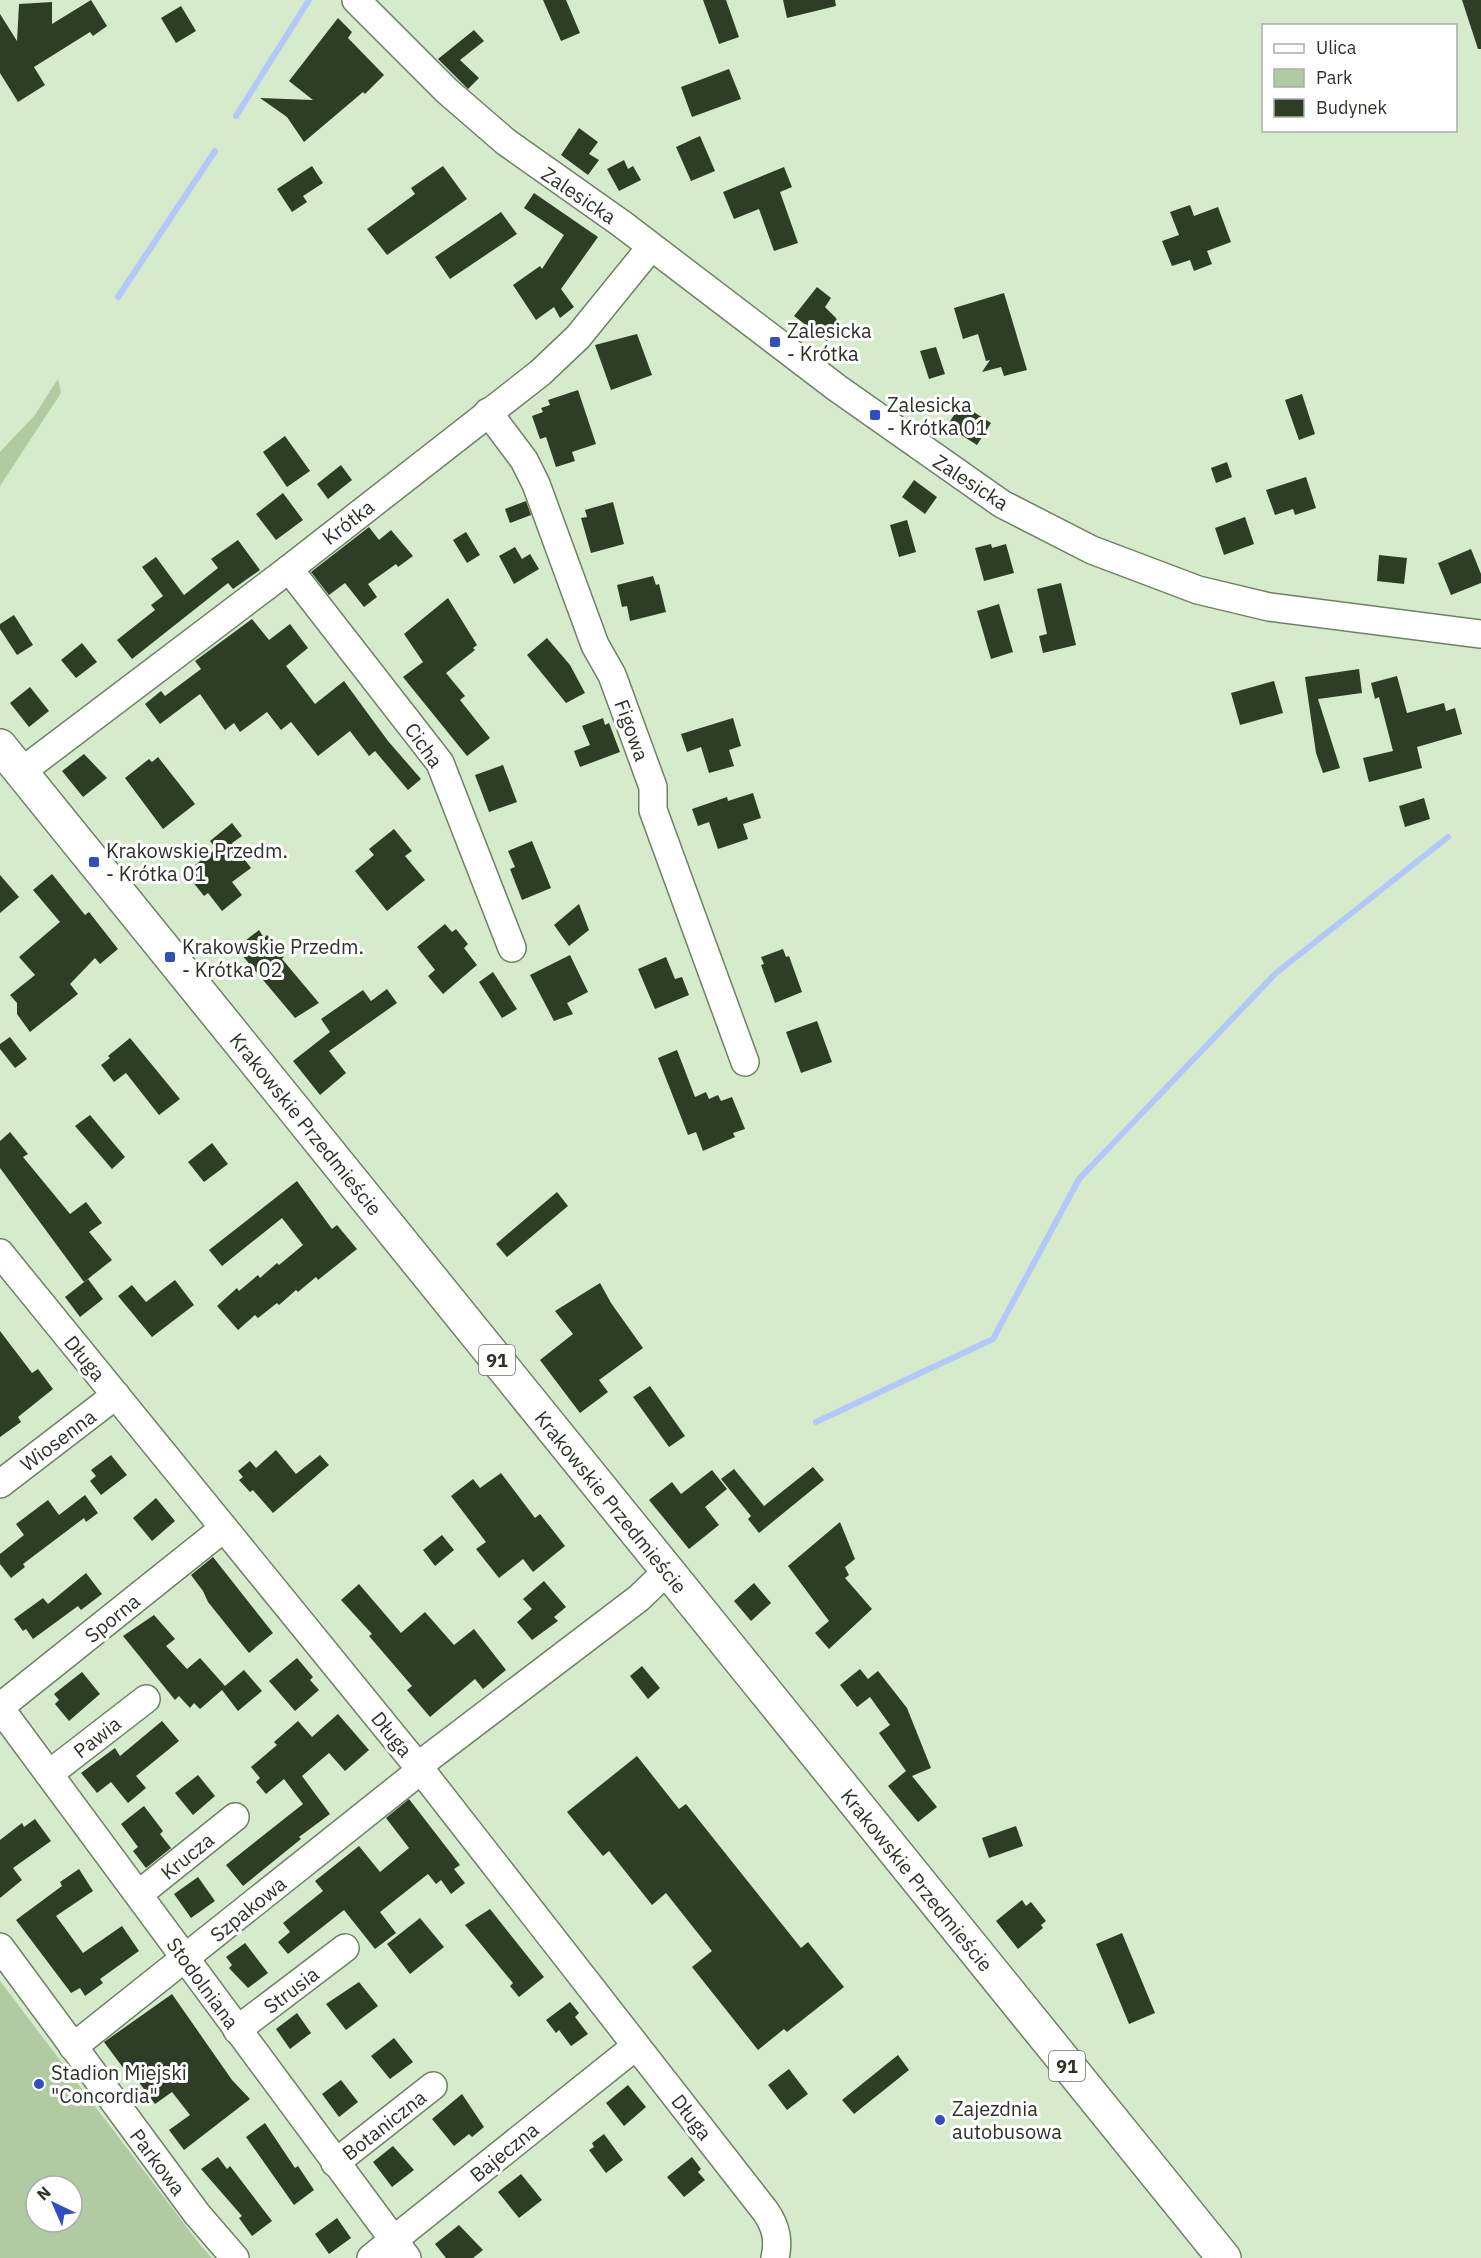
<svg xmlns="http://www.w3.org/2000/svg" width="1481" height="2258" font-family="'IBM Plex Sans',sans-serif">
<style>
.green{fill:#b0cba2;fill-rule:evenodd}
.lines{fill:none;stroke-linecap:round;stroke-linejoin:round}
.stream{stroke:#b4c7fa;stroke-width:6}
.building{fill:#2d3e24}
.minor-casing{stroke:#6e8164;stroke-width:30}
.major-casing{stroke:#6e8164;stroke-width:36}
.minor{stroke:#fff;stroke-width:27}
.major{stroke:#fff;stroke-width:33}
.poi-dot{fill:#314dbe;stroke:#fff;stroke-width:2}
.labels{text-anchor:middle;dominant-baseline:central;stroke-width:6;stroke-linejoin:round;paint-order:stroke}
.shield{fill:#fff;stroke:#6b7067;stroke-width:1.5}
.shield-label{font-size:18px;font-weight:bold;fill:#2b3326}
.street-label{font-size:20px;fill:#2b3326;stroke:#fff}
.poi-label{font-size:20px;fill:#2b3326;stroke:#fff;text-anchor:start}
</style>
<rect width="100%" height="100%" fill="#d5ebcb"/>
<g class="green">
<polygon points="58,379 61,393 0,486 0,452 34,416"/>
<path d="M 0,1981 L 201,2246 L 212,2258 L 0,2258 ZM 36,2186 L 72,2186 L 72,2222 L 36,2222 Z"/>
</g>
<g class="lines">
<g class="stream">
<polyline points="236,116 309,0"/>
<polyline points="118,297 215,151"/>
<polyline points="816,1422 993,1339 1079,1179 1276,973 1448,837"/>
</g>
</g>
<g class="building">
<polygon points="91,0 107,26 93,36 90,32 34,67 45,85 18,102 0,73 0,14 17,41 19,4 52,2 52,24"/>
<polygon points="543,0 566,0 580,33 561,41"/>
<polygon points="703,0 726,0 739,37 719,44"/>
<polygon points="783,0 835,0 836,6 787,18"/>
<polygon points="1462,0 1481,0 1481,49 1478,49"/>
<polygon points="181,6 196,31 176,43 161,18"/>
<polygon points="338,18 352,32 348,38 384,75 365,94 363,92 304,142 287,117 260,98 313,100 289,81"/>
<polygon points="474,30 484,41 460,60 479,78 468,89 438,59"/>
<polygon points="729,69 741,99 692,117 681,87"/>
<polygon points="579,128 598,142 589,154 599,160 588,175 561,155"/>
<polygon points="700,136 715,171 691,181 676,147"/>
<polygon points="624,160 628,169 633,166 641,180 619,191 607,169"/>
<polygon points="312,166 323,183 303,196 307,202 292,212 277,189"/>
<polygon points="443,166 467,199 387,255 367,229 415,194 411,188"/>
<polygon points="784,167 792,187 780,192 798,243 774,251 759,209 734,219 723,192"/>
<polygon points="534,193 598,237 561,289 574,307 560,318 554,307 536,320 513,285 540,266 542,269 564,235 524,208"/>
<polygon points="1190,205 1194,216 1218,207 1231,242 1207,251 1212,264 1194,271 1190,260 1172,266 1162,241 1179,235 1170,212"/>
<polygon points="501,212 517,234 450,279 435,257"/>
<polygon points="817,287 831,298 825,307 836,318 839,327 827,341 794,316"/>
<polygon points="1004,293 1027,370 1004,376 1001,367 982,372 990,360 986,361 978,334 963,339 954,308"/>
<polygon points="637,334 652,375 611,390 595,345"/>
<polygon points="936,347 945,374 929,379 920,351"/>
<polygon points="578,390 596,444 572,452 575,461 556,467 546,437 540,439 532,416 543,412 541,408 550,405 548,400"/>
<polygon points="1302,394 1315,434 1299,440 1285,400"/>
<polygon points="961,404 991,423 977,445 947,426"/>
<polygon points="285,436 310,471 287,487 263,452"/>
<polygon points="1227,462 1232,477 1216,483 1211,468"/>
<polygon points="341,465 352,480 328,499 317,484"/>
<polygon points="1306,477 1316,508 1295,515 1293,509 1275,515 1266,490"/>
<polygon points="914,480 937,497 925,514 902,497"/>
<polygon points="283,493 303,520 276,540 256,514"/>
<polygon points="526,501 531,515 510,523 505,509"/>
<polygon points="613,502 624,544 591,553 581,518 587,517 585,510"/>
<polygon points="1245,517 1254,544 1224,555 1215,528"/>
<polygon points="907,520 916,552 899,557 890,525"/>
<polygon points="369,527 379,540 391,530 413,556 398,567 396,564 368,584 377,597 364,607 345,583 329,595 311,572"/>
<polygon points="466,532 480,555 467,563 453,540"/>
<polygon points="238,540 260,570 233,589 228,583 132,659 117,640 155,610 151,605 163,596 142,567 156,557 184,595 218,568 211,559"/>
<polygon points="991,544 992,548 1006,544 1014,573 984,581 975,548"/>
<polygon points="515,547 522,559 530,554 539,569 514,584 499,556"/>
<polygon points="1471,549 1481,574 1481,583 1451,595 1438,563"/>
<polygon points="1379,555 1407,558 1404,584 1377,581"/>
<polygon points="653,576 656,585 659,584 666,612 630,621 627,606 622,607 617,585"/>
<polygon points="1061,583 1076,645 1043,653 1039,636 1047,634 1037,589"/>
<polygon points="448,598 477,645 473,648 475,650 446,673 465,696 460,700 490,738 467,756 403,677 423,662 404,634"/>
<polygon points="999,604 1013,652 991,659 977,611"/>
<polygon points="14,615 33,645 17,655 0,629 0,624"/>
<polygon points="252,619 269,640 290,624 308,648 286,666 315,704 344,681 388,741 421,779 408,790 375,751 369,756 350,731 318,756 291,722 281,730 267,712 240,732 234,723 225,730 200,694 160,724 145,704 161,691 165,696 201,669 195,661"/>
<polygon points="547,638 570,665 585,693 566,703 527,655"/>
<polygon points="82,643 97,662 76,678 61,660"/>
<polygon points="1359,669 1362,693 1318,699 1340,768 1323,773 1316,753 1305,677"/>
<polygon points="1397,676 1407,713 1444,703 1446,711 1455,708 1462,734 1417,747 1422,768 1369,782 1363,758 1393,751 1379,697 1375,699 1371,683"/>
<polygon points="1274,681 1283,713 1240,725 1231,693"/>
<polygon points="30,687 49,711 29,727 10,703"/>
<polygon points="603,718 605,725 609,723 620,752 580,767 574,751 590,745 582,726"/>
<polygon points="733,718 741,746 729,750 734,766 709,773 701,747 687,752 681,734"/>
<polygon points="84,754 107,778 83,797 62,771"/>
<polygon points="158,757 195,804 163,829 125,778 149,759 152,762"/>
<polygon points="503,765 517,802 489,812 475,775"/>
<polygon points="753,793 761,818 743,824 748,839 718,849 709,822 698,826 692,809 727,797 728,801"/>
<polygon points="1424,798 1430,819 1405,827 1399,806"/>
<polygon points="232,823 242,836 232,843 251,868 232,882 242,895 222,911 208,893 204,896 188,876 198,868 195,865 216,849 210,841"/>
<polygon points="394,829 412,851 405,856 425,880 387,911 355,871 374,855 369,849"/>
<polygon points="532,841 551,888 522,900 510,869 515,867 508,851"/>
<polygon points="52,874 85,915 89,912 118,949 100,964 95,958 70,984 78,994 30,1032 17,1014 17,1003 10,995 35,975 19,957 60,922 33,890"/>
<polygon points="0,875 19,897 0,913"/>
<polygon points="579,904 589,930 569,946 554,925"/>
<polygon points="445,924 452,932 456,929 468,944 464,948 477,965 443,994 428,976 435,970 417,947"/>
<polygon points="259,930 264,938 267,935 284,956 282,959 319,1003 295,1018 236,948"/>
<polygon points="783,949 786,957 789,956 802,992 775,1003 761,965 764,964 761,957"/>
<polygon points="570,955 588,992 567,1003 573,1014 554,1021 530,975"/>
<polygon points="666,957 675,979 682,977 689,995 655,1009 638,969"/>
<polygon points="493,972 517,1009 502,1018 479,982"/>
<polygon points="387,989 397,1003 329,1051 346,1073 320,1095 293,1061 330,1032 321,1019 363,990 371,1001"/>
<polygon points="817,1021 832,1062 801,1073 786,1032"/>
<polygon points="10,1037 27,1059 15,1068 0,1049 0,1044"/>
<polygon points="130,1038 180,1099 159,1115 126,1073 114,1082 101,1065 110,1058 108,1056"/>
<polygon points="677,1050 695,1097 706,1092 709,1099 718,1095 721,1101 732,1097 745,1129 733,1133 735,1137 703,1151 696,1132 688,1135 658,1058"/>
<polygon points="90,1115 125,1157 112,1169 75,1126"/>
<polygon points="10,1132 28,1154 23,1157 70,1214 86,1202 102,1223 89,1232 112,1260 84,1282 0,1168 0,1141"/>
<polygon points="212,1143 228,1164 204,1182 188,1162"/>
<polygon points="297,1181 332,1229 337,1225 357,1249 318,1280 316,1277 298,1292 296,1290 279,1305 277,1303 258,1318 255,1315 238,1330 217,1306 237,1288 239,1291 258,1275 260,1278 277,1263 279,1265 303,1245 282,1218 222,1266 209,1250"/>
<polygon points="557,1192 568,1206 507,1257 496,1244"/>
<polygon points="88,1279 103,1299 80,1317 65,1297"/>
<polygon points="175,1280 194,1305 152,1337 118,1296 132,1285 146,1302"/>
<polygon points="600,1283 611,1303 643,1348 599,1380 608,1392 580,1413 540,1360 573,1334 555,1311"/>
<polygon points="0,1331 32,1373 38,1369 53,1389 18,1417 21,1422 0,1437"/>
<polygon points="650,1386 685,1436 669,1447 633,1397"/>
<polygon points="276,1450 296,1474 320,1455 329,1465 273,1513 253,1490 250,1492 239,1480 243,1477 238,1471 250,1461 256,1468"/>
<polygon points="111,1455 127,1475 101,1495 90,1481 96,1476 91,1470"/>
<polygon points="813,1467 824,1480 759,1533 748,1519 751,1516 721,1479 734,1469 764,1506"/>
<polygon points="712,1470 727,1489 705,1507 719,1525 689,1549 649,1500 672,1482 681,1494"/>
<polygon points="501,1473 535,1518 540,1514 565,1546 533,1572 523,1559 499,1578 476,1549 486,1542 451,1496 473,1479 480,1488"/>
<polygon points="85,1495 98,1513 86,1522 84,1518 23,1564 25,1567 11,1578 0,1564 0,1554 24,1535 16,1524 48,1500 59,1515"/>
<polygon points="156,1498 175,1521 152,1541 133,1518"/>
<polygon points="840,1522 855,1559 845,1567 849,1575 845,1578 872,1609 829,1649 815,1633 829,1621 788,1566"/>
<polygon points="442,1535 454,1550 435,1566 423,1550"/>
<polygon points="213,1557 273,1633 249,1653 208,1602 203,1591 191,1575"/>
<polygon points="86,1573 102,1594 81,1610 78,1606 33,1639 26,1629 23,1631 14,1619 43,1598 48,1604"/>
<polygon points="544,1581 566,1607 554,1617 558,1621 532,1640 517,1622 532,1609 523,1599"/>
<polygon points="754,1583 771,1603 751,1621 734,1601"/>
<polygon points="359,1584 401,1633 425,1612 454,1645 474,1629 506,1670 483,1689 475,1679 430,1717 407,1690 412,1686 369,1636 372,1634 341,1600"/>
<polygon points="154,1615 175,1639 166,1646 187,1669 200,1658 225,1686 244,1670 262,1691 238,1711 222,1690 200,1709 194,1703 190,1708 179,1696 175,1700 123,1636"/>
<polygon points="297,1658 313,1677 310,1680 319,1690 295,1711 269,1681"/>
<polygon points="642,1666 660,1688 648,1699 630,1676"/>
<polygon points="860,1669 868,1679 878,1671 907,1708 931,1768 912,1776 937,1807 918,1822 888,1786 906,1771 879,1733 890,1725 870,1697 857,1707 840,1685"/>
<polygon points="82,1672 100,1694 69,1721 55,1704 59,1700 54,1694"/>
<polygon points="338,1714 369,1750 345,1771 329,1753 302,1776 330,1814 299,1837 301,1839 243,1886 226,1865 303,1804 284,1779 266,1794 256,1782 260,1778 251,1767 277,1745 274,1742 298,1721 312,1737"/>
<polygon points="162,1721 179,1741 136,1776 146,1788 128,1803 111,1782 97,1793 81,1773 115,1748 120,1756"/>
<polygon points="637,1756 679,1809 686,1804 801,1948 808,1942 844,1987 787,2032 784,2029 758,2050 692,1967 712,1951 666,1893 652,1905 609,1851 603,1856 567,1812"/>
<polygon points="198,1775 215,1796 193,1815 175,1793"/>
<polygon points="409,1799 460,1865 454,1869 465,1883 451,1894 441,1880 436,1884 428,1874 380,1912 396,1933 375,1949 344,1910 288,1954 278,1942 290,1932 283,1923 323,1891 315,1881 359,1846 380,1872 409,1848 386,1818"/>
<polygon points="144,1806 163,1831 160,1834 171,1848 146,1868 133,1851 138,1847 121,1824"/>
<polygon points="35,1819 51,1841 13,1868 22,1880 0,1898 0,1840 22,1823 24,1827"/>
<polygon points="1016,1826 1023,1846 989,1858 982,1838"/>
<polygon points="79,1869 93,1891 56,1916 83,1953 122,1926 139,1951 100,1979 103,1983 85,1996 80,1988 71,1993 16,1920 62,1886 60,1882"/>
<polygon points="198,1877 215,1901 191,1918 174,1894"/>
<polygon points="1022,1900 1026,1906 1031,1902 1046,1921 1041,1925 1043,1928 1018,1949 996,1921"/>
<polygon points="490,1909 544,1977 519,1997 510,1986 513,1983 465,1925"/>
<polygon points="420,1918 444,1947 410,1974 387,1944"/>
<polygon points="1122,1933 1155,2013 1129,2024 1096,1944"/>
<polygon points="245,1943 268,1973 248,1988 229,1968 232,1965 226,1957"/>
<polygon points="359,1982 378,2006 346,2030 326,2004"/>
<polygon points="172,1994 232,2080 250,2099 184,2150 169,2130 190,2115 172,2092 155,2104 127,2066 124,2069 104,2042"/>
<polygon points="570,2002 579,2013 575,2017 588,2034 571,2046 559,2030 556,2033 546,2020"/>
<polygon points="297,2013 311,2033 290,2049 276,2029"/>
<polygon points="394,2038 413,2062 390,2079 371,2056"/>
<polygon points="898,2055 909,2070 854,2114 842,2100"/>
<polygon points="789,2069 808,2094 787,2110 768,2085"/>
<polygon points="341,2080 358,2102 339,2117 322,2094"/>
<polygon points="628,2085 646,2107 624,2126 606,2103"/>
<polygon points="462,2094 484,2127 472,2137 469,2134 454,2146 432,2119"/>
<polygon points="265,2123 295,2168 298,2166 314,2190 294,2205 246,2137"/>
<polygon points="604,2134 623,2160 606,2173 589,2150 594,2147 592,2143"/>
<polygon points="393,2146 414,2170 392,2187 373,2162"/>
<polygon points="218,2157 227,2169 230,2166 272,2221 252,2236 239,2218 242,2216 201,2169"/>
<polygon points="692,2157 701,2169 698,2172 705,2180 684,2197 667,2177"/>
<polygon points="521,2174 542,2200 519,2218 498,2192"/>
<polygon points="337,2218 351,2238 329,2254 315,2234"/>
<polygon points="459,2225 483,2250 473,2258 446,2258 435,2244"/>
</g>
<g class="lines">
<g class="minor-casing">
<g id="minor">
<polyline points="356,0 447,91 506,142 622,224 837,388 1002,504 1092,550 1198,590 1269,607 1481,634"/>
<polyline points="488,412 524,460 536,484 595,645 612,675 653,787 653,810 745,1062"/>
<polyline points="289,569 440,763 512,948"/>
<polyline points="21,772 289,569 540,373 578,337 651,247"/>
<path d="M 0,1253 L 421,1770 L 766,2212 C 776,2227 779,2240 775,2258"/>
<polyline points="0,1484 116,1395"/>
<polyline points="0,1707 224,1528"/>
<polyline points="0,1708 407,2258"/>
<polyline points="418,1766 639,1598 667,1571"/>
<polyline points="49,1774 146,1699"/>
<polyline points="139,1894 235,1817"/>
<polyline points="0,1947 197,2214 235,2258"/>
<polyline points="237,2030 345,1948"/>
<polyline points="73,2047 421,1770"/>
<polyline points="335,2163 433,2086"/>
<polyline points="371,2258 636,2046"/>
</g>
</g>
<g class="major-casing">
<polyline id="major" points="0,746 1224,2258"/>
</g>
<use href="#minor" class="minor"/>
<use href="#major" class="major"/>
</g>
<g class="poi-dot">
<rect x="769" y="336" width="12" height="12" rx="3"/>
<rect x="869" y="409" width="12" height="12" rx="3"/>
<rect x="88" y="856" width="12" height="12" rx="3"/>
<rect x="164" y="951" width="12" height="12" rx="3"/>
<circle cx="39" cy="2084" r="6"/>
<circle cx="940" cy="2120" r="6"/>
</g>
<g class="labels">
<g class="shield">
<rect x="479" y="1345" width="36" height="30" rx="4.5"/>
<rect x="1049" y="2051" width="36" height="30" rx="4.5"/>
</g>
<g class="shield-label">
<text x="497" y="1360">91</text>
<text x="1067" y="2066">91</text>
</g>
<g class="street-label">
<text transform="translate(579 195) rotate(34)">Zalesicka</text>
<text transform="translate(971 482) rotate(33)">Zalesicka</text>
<text transform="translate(348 522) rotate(-38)">Krótka</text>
<text transform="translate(632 730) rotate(70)">Figowa</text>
<text transform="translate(424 745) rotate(55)">Cicha</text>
<text transform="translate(306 1124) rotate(51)">Krakowskie Przedmieście</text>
<text transform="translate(85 1358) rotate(51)">Długa</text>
<text transform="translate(58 1440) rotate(-37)">Wiosenna</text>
<text transform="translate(611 1502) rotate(51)">Krakowskie Przedmieście</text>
<text transform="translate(112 1618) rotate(-39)">Sporna</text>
<text transform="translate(392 1734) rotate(51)">Długa</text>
<text transform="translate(97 1737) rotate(-38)">Pawia</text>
<text transform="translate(187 1856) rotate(-39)">Krucza</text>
<text transform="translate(917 1880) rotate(51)">Krakowskie Przedmieście</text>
<text transform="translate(248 1909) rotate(-39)">Szpakowa</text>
<text transform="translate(203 1983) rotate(54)">Stodolniana</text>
<text transform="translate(291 1990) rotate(-37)">Strusia</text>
<text transform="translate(692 2117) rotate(52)">Długa</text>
<text transform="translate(384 2125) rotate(-38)">Botaniczna</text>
<text transform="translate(504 2152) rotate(-39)">Bajeczna</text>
<text transform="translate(158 2162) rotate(53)">Parkowa</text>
</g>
<g class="poi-label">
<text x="787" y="330">Zalesicka<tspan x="787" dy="23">- Krótka</tspan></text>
<text x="887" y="404">Zalesicka<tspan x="887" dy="23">- Krótka 01</tspan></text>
<text x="106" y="850">Krakowskie Przedm.<tspan x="106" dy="23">- Krótka 01</tspan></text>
<text x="182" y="946">Krakowskie Przedm.<tspan x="182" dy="23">- Krótka 02</tspan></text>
<text x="51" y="2072">Stadion Miejski<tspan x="51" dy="23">"Concordia"</tspan></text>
<text x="952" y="2108">Zajezdnia<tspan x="952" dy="23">autobusowa</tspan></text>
</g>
</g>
<rect x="1262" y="24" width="195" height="108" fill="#ffffff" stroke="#aaada8" stroke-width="1.5"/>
<rect x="1274" y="44" width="30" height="9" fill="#ffffff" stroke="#aaada8" stroke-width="1.5"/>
<text x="1316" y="54" font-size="18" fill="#2b3326">Ulica</text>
<rect x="1274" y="69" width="30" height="18" fill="#b0cba2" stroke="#aaada8" stroke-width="1.5"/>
<text x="1316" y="84" font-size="18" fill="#2b3326">Park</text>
<rect x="1274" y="99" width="30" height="18" fill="#2d3e24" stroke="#aaada8" stroke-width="1.5"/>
<text x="1316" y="114" font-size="18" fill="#2b3326">Budynek</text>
<g transform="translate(54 2204) rotate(316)"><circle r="28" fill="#ffffff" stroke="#aaada8" stroke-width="1.5"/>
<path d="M0-4.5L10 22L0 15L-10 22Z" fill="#314dbe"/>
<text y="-9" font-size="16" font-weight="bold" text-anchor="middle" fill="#2b3326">N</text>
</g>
</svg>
